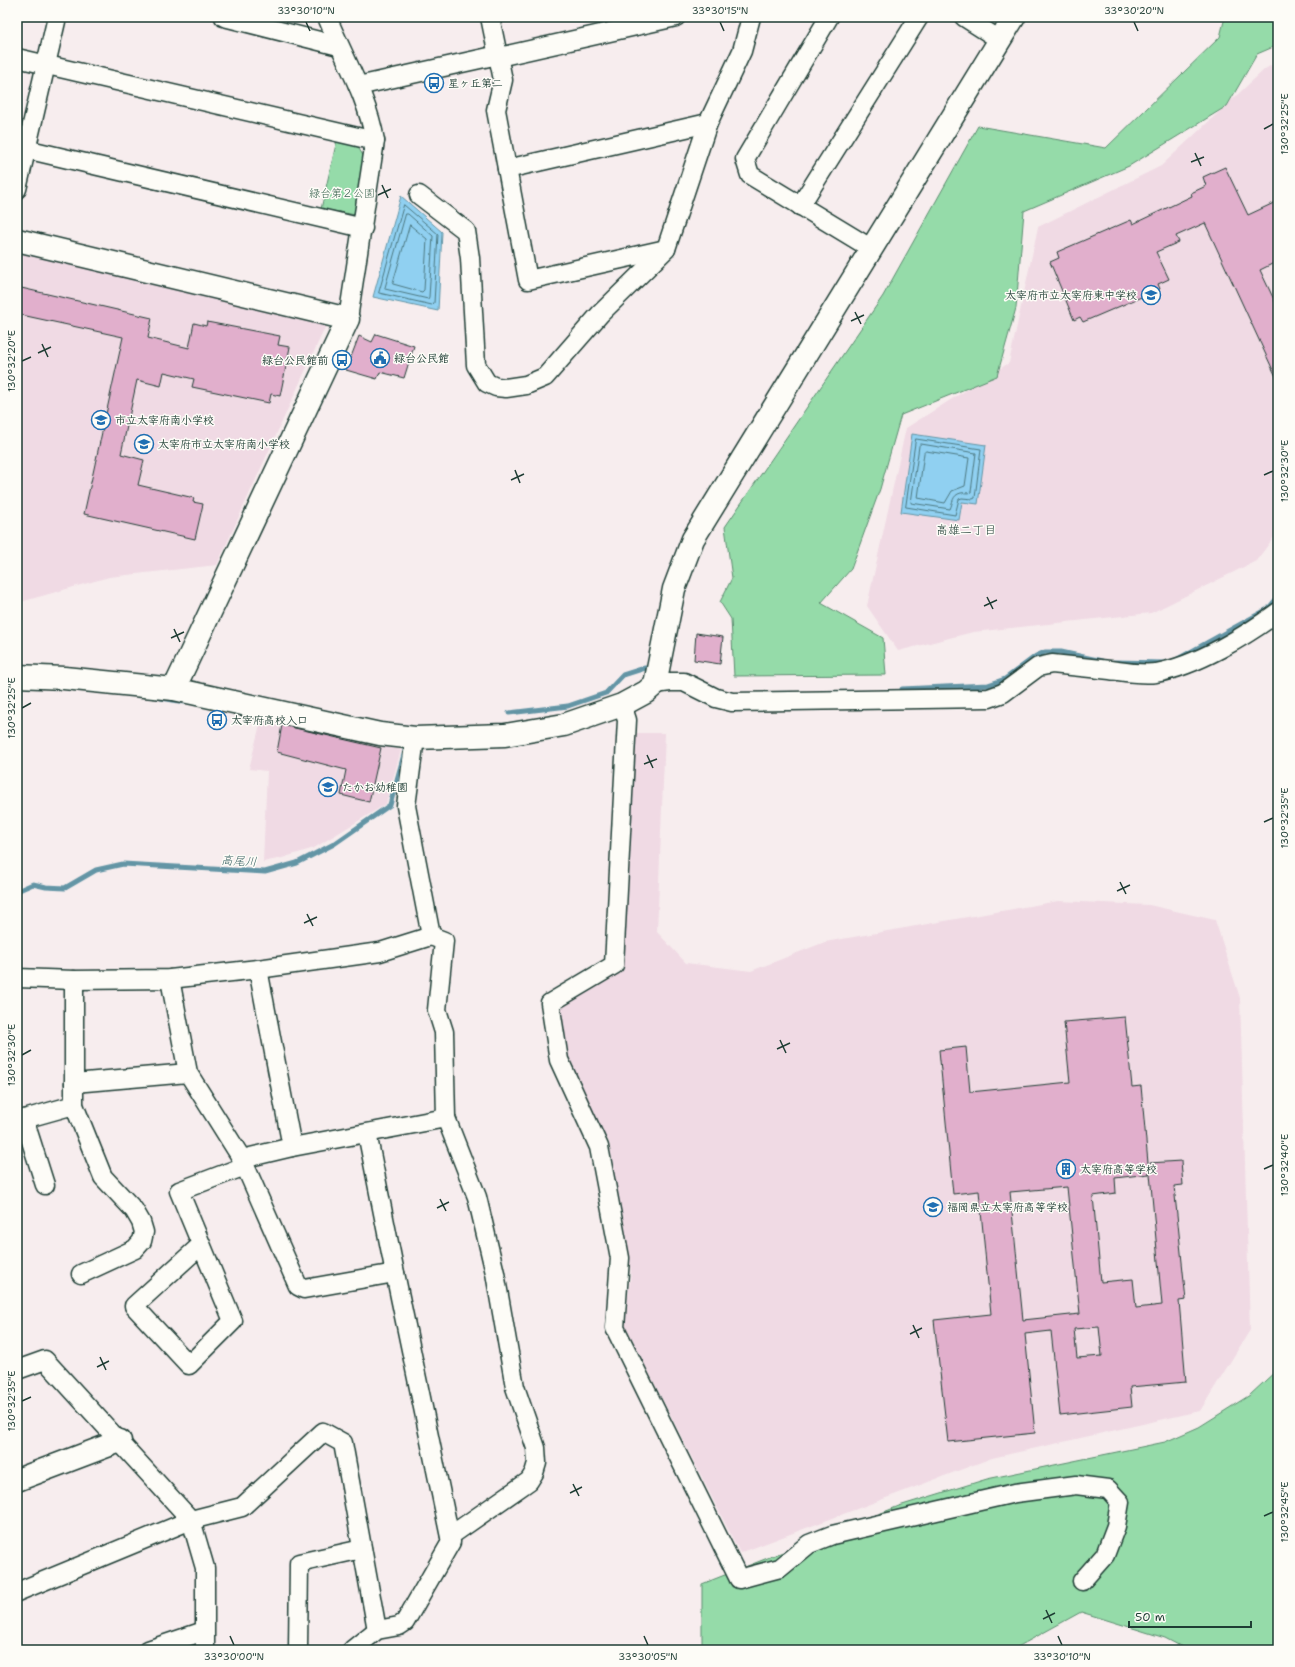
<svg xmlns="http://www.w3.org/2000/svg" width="1295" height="1667" font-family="'Shantell Sans','Klee One',sans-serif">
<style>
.built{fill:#f0dae4}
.green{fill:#95dba9;stroke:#5a8c6e}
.water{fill:#90d0f1;stroke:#6395a5}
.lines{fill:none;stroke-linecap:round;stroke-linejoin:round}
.shore{stroke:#4c7880;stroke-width:1}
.stream{stroke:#6395a5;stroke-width:5}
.building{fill:#e1afcc;stroke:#1f3d34;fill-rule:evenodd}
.minor-casing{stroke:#1f3d34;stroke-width:21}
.tertiary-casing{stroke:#1f3d34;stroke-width:25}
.minor{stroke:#fdfcf7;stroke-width:18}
.tertiary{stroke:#fdfcf7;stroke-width:22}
.ticks{fill:none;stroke:#1f3d34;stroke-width:1.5}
.labels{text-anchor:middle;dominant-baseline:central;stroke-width:3;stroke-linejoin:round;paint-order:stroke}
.poi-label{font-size:11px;font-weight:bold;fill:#1f3d34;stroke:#fdfcf7;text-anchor:start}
.park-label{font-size:11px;fill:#3c6451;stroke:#fdfcf7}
.neighbourhood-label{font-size:12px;fill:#1f3d34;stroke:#fdfcf7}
.water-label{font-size:12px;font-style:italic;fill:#3b6263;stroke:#fdfcf7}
.neatline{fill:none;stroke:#1f3d34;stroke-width:1.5}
.ticks-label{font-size:10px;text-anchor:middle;fill:#1f3d34}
</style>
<rect width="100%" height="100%" fill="#f7edee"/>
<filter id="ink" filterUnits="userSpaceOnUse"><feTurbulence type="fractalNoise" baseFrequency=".025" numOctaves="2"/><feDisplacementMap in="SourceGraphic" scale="8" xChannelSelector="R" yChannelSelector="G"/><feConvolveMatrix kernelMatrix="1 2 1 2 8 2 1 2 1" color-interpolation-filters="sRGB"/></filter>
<g filter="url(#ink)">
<g class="built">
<polygon points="1278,61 1278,532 1256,561 1151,613 973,632 898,651 867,606 906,428 1009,363 1038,227 1161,166 1265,69"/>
<polygon points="17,251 327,323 217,565 109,577 17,603"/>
<polygon points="262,716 401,750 386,804 314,848 282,858 263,862 267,771 249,769"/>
<polygon points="634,733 665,733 657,932 686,963 751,971 825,942 1058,901 1149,905 1215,920 1240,998 1250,1330 1200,1411 992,1458 740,1553 625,1325 631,1272 609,1142 567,1066 557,1008 623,969"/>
</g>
<g class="green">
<polygon points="1225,17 1278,17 1278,45 1257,54 1227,106 1129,166 1024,211 1016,308 997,376 901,415 880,489 851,569 821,603 883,638 886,675 734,676 731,619 720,602 732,578 725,527 883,296 978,126 1106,148 1220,37"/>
<polygon points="337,140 356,144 364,157 356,215 321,209"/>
<polygon points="1278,1369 1278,1650 1188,1650 1165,1638 1081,1612 1012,1650 702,1650 702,1584 899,1506 987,1479 1165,1442 1199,1427 1250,1395"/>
</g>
<g class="water">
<polygon points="401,196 442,232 438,311 373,297"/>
<polygon points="912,434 986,445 978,504 962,502 959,520 901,512"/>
</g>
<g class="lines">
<g class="shore">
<polygon points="404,205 438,234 434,303 432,305 379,293"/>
<polygon points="406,214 408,214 433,236 429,297 428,299 385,289"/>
<polygon points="410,225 427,239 424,290 422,292 393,284"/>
<polygon points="916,439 981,449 975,498 973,499 962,498 959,499 955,515 906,507"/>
<path d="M 921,444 L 976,453 L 971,492 C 967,494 964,492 961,493 C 952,495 953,503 950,509 L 911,503 L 919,446 Z"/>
<polygon points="926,451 969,458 965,486 952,491 945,503 918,498 924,453"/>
</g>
<g class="stream">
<polyline points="1176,660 1268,609 1278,597"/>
<polyline points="1114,662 1164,663"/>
<polyline points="902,689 988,685 1005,679 1036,656 1045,652 1061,652 1102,661"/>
<polyline points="161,698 185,702"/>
<polyline points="509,713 568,706 606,693 623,675 645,668"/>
<polyline points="17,891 33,884 46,887 65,888 96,870 123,864 265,872 297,863 334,844 390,805 405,751"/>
</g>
</g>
<g class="building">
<polygon points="1225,167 1248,215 1278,201 1278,261 1260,270 1278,308 1278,381 1205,223 1176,236 1179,242 1156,252 1169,279 1158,284 1160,289 1083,322 1080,317 1074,320 1050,262 1059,258 1057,252 1131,220 1133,224 1192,196 1191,193 1206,186 1203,177"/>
<polygon points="17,287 152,318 148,338 189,348 194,323 206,326 207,322 280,336 278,345 290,347 280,396 271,394 269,403 192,387 194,379 164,372 161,386 137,380 121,454 144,460 138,485 194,498 193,502 203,504 195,539 84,514 123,337 17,314"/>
<polygon points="376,334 414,346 404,378 380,372 377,379 346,370 359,336 372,342"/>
<polygon points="696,633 723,637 720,664 694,660"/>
<polygon points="282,725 381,748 369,802 341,795 346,770 277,752"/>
<path d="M 1125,1017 L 1132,1087 L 1141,1086 L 1149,1174 L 1115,1178 L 1116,1193 L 1093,1196 L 1101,1282 L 1133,1279 L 1136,1308 L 1162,1305 L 1149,1163 L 1181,1161 L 1183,1185 L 1174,1186 L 1186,1300 L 1179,1301 L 1186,1382 L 1130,1387 L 1132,1407 L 1060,1415 L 1051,1331 L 1025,1334 L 1035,1433 L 948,1442 L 934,1320 L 991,1314 L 979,1191 L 953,1194 L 939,1050 L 966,1047 L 970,1092 L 1070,1082 L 1064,1022 ZM 1067,1187 L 1080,1314 L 1023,1320 L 1010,1192 ZM 1099,1327 L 1102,1356 L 1077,1358 L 1074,1329 Z"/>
</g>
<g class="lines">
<g class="minor-casing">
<g id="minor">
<polyline points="224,17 339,46"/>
<path d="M 327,17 C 344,58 368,98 375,141 L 348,319"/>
<polyline points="490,17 503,80 496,110 528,280 666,249"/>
<polyline points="829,17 745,159 750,175 872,249"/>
<polyline points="964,17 1000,40"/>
<polyline points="499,57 676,17"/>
<polyline points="17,58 375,141"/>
<polyline points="358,86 498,55"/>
<polyline points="17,147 363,228"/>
<polyline points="507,169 708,123"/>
<polyline points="17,189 57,17"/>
<polyline points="419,195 466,231 470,258 476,365 487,383 496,387 506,388 526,385 545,377 600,314 666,249 708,123 742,51 751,17"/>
<polyline points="800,206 919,17"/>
<path d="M 655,684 L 670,682 L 684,682 L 716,698 L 732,702 L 989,698 L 1003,693 L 1038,667 L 1052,664 C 1071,666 1091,668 1110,670 C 1125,672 1141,675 1156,673 C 1196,666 1246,636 1278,612"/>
<polyline points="622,705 627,720 614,965 550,1003 559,1060 599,1147 620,1258 615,1328 739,1579 780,1568 809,1544 832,1535 1015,1493 1076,1485 1108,1489 1120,1502 1116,1526 1105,1555 1082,1581"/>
<polyline points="431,936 444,941 437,1010 444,1032 446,1118"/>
<polyline points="258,969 292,1147"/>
<polyline points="17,978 74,980 170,979 258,969 380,952 431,936 406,806 415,738"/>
<polyline points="170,979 188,1073 242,1159 298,1286 304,1289 395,1273"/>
<polyline points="74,980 74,1105 103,1177 134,1210 141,1222 144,1232 142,1241 135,1249 81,1274"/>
<polyline points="74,1083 188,1073"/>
<polyline points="24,1119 45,1185"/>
<polyline points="17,1121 74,1105"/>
<polyline points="242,1159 292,1147 446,1118 477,1197 495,1273 515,1387 536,1448 537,1463 534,1473 529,1481 450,1536"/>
<polyline points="201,1245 134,1306 189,1365 233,1321 179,1191 245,1166"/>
<polyline points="17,1370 45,1360 191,1520 205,1568 205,1650"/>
<polyline points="17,1592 191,1520 242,1507 323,1432 343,1443 377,1630"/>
<polyline points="148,1650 204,1631"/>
<polyline points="298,1650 299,1563 362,1549"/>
<polyline points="352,1650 377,1630 399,1626 405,1622 451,1542 395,1273 367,1133"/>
</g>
</g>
<g class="tertiary-casing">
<g id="tertiary">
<polyline points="17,240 348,319 174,689"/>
<polyline points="17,676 64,678 174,689 380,734 415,738 505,735 564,725 622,705 646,692 655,684 674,589 693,539 1014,17"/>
<polyline points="17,1480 120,1441"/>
</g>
</g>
<use href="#minor" class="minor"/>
<use href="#tertiary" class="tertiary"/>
</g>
</g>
<path class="ticks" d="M 306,22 L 310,31M 720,22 L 724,31M 1134,22 L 1138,31M 1264,129 L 1273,124M 1195,153 L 1201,166M 1191,162 L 1204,157M 382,185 L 388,198M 378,195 L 391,189M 855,312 L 861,324M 851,321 L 864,315M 42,344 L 48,357M 38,353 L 51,347M 22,361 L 31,357M 515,470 L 520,483M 1264,475 L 1273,471M 511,480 L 524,474M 987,597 L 993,609M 984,606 L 997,600M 174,629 L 180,642M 171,638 L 184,632M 22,708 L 31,703M 647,755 L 653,768M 644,764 L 657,759M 1264,822 L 1273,818M 1120,882 L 1126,894M 1117,891 L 1130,885M 307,914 L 313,926M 304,923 L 317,917M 780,1040 L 786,1053M 777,1049 L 790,1043M 22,1055 L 31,1050M 1264,1169 L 1273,1165M 440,1199 L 446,1211M 437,1208 L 449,1202M 913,1325 L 919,1338M 910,1334 L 922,1328M 100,1357 L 106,1370M 97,1367 L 109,1361M 22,1401 L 31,1397M 573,1484 L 579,1496M 570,1493 L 582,1487M 1264,1516 L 1273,1512M 1046,1610 L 1052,1623M 1043,1619 L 1055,1613M 230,1636 L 234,1645M 644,1636 L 648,1645M 1058,1636 L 1062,1645"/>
<defs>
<g id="bus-ring" transform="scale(1)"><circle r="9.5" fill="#fdfcf7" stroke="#1f6fb2" stroke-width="1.5"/><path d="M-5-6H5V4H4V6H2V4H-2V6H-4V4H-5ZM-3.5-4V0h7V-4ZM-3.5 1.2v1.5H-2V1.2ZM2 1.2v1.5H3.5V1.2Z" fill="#1f6fb2"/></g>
<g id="school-ring" transform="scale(1)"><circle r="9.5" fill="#fdfcf7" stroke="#1f6fb2" stroke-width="1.5"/><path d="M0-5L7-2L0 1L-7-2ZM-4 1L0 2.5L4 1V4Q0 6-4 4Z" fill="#1f6fb2"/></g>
<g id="civic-ring" transform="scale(1)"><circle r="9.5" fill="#fdfcf7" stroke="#1f6fb2" stroke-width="1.5"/><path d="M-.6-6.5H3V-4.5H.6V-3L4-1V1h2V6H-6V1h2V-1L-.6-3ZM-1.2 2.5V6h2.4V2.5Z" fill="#1f6fb2"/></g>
<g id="building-ring" transform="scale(1)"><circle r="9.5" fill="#fdfcf7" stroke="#1f6fb2" stroke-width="1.5"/><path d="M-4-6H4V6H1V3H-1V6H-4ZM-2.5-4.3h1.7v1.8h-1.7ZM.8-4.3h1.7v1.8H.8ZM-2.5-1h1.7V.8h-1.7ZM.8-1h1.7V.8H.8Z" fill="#1f6fb2"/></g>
</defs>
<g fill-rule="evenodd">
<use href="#bus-ring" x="434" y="83"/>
<use href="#school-ring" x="1151" y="295"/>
<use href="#civic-ring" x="380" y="358"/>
<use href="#bus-ring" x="342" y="360"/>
<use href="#school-ring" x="101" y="420"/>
<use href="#school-ring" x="144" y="444"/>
<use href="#bus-ring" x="217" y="720"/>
<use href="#school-ring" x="328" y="787"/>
<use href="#building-ring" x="1066" y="1169"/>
<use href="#school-ring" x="933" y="1207"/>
</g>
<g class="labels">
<g class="poi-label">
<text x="448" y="83">星ヶ丘第二</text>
<text x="1137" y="295" text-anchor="end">太宰府市立太宰府東中学校</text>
<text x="394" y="358">緑台公民館</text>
<text x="328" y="360" text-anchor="end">緑台公民館前</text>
<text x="115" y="420">市立太宰府南小学校</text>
<text x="158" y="444">太宰府市立太宰府南小学校</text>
<text x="231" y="720">太宰府高校入口</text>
<text x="342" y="787">たかお幼稚園</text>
<text x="1080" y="1169">太宰府高等学校</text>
<text x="947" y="1207">福岡県立太宰府高等学校</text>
</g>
<g class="park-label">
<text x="342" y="193">緑台第２公園</text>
</g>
<g class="neighbourhood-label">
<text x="966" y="530">高雄二丁目</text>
</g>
<g class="water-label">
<text transform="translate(239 861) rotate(3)">高尾川</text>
</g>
</g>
<rect width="1295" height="1667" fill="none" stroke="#fdfcf7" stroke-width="44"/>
<path d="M1129 1621v6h122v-6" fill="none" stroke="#1f3d34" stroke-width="2"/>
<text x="1135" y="1621" font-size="12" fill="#1f3d34" stroke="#fdfcf7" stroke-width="3" paint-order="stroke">50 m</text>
<rect x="22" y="22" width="1251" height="1623" class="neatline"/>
<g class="ticks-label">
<text x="306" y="14">33°30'10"N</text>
<text x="720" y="14">33°30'15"N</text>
<text x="1134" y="14">33°30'20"N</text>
<text transform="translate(1284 124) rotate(-90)" y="4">130°32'25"E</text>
<text transform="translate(11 361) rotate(-90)" y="4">130°32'20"E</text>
<text transform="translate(1284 471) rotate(-90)" y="4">130°32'30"E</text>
<text transform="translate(11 708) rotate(-90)" y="4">130°32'25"E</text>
<text transform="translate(1284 818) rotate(-90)" y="4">130°32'35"E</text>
<text transform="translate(11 1055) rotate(-90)" y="4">130°32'30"E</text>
<text transform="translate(1284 1165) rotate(-90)" y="4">130°32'40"E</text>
<text transform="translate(11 1401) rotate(-90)" y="4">130°32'35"E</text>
<text transform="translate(1284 1512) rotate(-90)" y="4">130°32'45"E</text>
<text x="234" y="1660">33°30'00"N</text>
<text x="648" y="1660">33°30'05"N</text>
<text x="1062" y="1660">33°30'10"N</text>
</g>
</svg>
